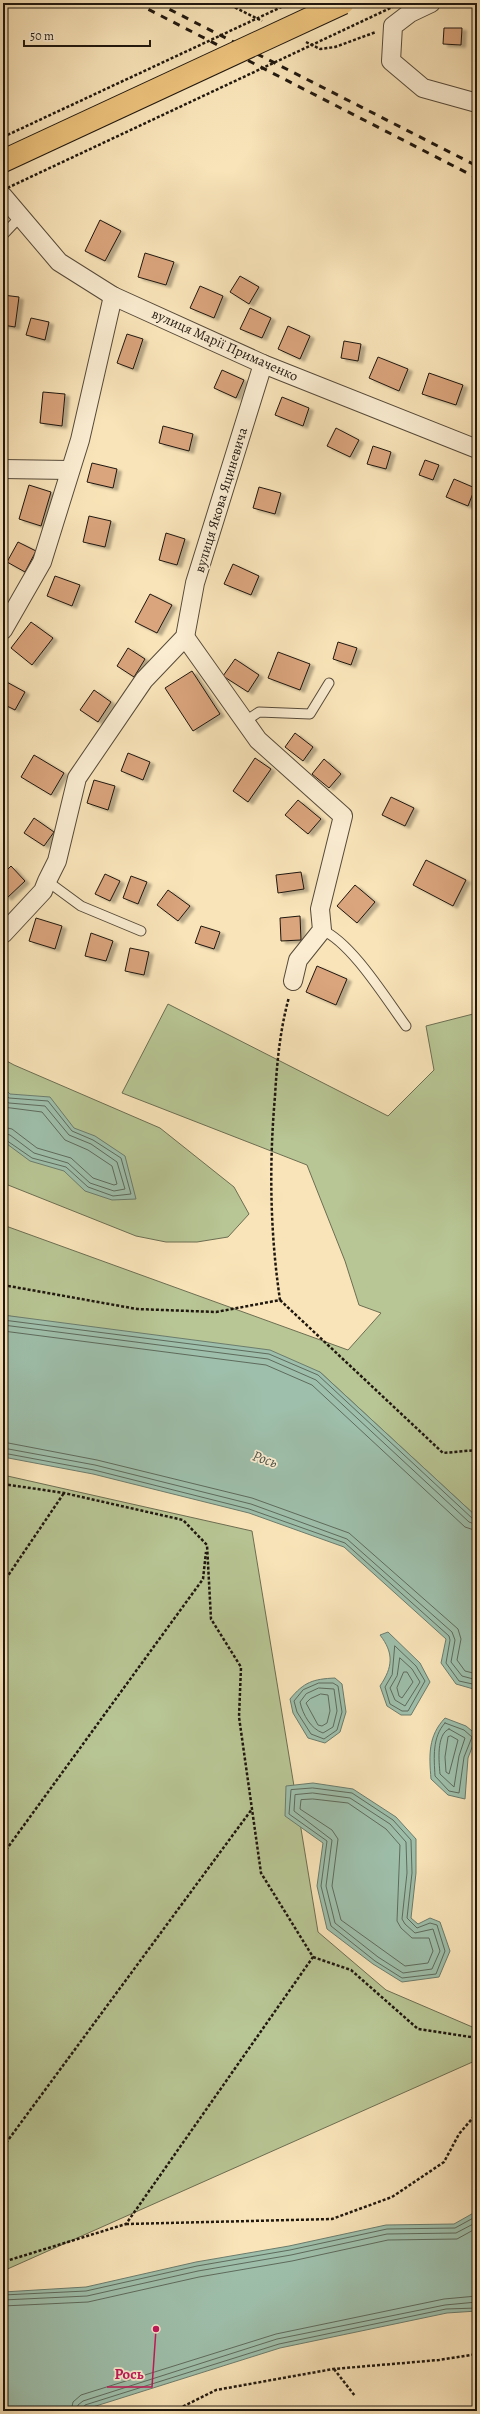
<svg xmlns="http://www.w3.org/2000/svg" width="480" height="2414" font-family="Alegreya,serif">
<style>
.green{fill:#b8c594;stroke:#6c6e52}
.water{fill:#9ebfab;stroke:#6b7c6d}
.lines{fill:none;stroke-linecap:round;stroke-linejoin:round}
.shore{stroke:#5e6b5d;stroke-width:1}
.building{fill:#daa47c;stroke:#1f170f;filter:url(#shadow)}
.lane-casing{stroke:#564a3a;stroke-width:11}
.street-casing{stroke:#564a3a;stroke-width:20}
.path{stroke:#1f170f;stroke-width:2.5;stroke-dasharray:3 2;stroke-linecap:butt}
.lane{stroke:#fbedd2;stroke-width:9}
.street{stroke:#fbedd2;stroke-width:18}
.rail{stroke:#1f170f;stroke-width:3;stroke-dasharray:7 7;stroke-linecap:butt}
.primary-bridge-casing{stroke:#1f170f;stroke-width:24;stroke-linecap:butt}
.path-bridge{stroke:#1f170f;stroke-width:2.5;stroke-dasharray:3 2;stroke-linecap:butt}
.primary-bridge{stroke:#ecc27c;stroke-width:22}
.labels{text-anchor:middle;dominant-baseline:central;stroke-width:3.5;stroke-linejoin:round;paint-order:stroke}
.street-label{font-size:14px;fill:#1f170f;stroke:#fbedd2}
.water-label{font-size:15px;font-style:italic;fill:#4b5246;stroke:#fbedd2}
.leader{fill:none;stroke:#c2185b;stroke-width:1.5}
.callout-dot{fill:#c2185b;stroke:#fbedd2;stroke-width:1.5}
.callout-label{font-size:15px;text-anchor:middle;font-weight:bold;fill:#c2185b;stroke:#fbedd2;stroke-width:3.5;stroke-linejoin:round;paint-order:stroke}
</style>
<defs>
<filter id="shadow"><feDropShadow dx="4.5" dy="2.5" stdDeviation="1" flood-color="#0004"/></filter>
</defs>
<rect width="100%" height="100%" fill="#f9e4b9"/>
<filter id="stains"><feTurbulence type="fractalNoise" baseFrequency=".005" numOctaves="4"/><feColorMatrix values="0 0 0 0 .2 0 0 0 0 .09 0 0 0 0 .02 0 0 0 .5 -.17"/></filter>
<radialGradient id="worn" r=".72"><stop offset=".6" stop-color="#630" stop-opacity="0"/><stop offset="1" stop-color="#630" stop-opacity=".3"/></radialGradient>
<g class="green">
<polygon points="168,1004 388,1116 434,1070 426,1026 477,1013 477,1517 320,1372 3,1315 3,1225 348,1350 381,1313 359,1305 345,1261 307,1165 122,1093"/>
<polygon points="3,1059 14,1065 160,1128 234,1187 249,1214 228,1237 197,1242 166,1242 136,1236 3,1183"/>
<polygon points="3,1475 252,1531 318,1932 386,1990 477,2029 477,2060 3,2271"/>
</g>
<g class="water">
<polygon points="3,1087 10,1094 50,1097 74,1128 95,1136 125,1156 136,1199 112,1200 85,1191 64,1171 30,1161 3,1141"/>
<polygon points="3,1315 270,1350 320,1372 477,1517 477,1690 456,1684 441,1663 446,1639 344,1547 249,1513 93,1474 3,1457"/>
<path d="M 388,1632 L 420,1663 L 430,1682 L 411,1715 L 401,1715 L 387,1706 L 380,1686 C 393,1667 394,1653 380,1635 Z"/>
<path d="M 335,1678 L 342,1684 L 346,1712 L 340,1732 L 325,1743 L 308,1738 L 293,1713 L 290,1699 C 304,1682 313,1679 335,1678 Z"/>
<path d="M 445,1718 L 466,1726 L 477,1735 L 477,1742 L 474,1742 L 468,1758 L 465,1799 L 448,1795 L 431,1779 C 429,1755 428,1736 445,1718 Z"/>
<polygon points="313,1783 353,1789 396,1817 416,1839 416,1873 411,1918 418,1924 430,1918 440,1922 450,1951 439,1977 402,1982 373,1964 327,1929 317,1886 323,1843 285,1816 286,1786"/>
<polygon points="477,2211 477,2311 447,2313 280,2348 80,2411 3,2411 3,2292 86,2287 196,2262 289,2246 386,2225 454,2224"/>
</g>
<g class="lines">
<g class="shore">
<polyline points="3,1093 9,1098 48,1101 72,1131 93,1140 121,1158 131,1194 113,1196 88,1187 66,1167 32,1158 3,1138"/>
<polyline points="3,1100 9,1103 45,1106 69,1135 91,1144 117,1162 125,1189 114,1191 90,1183 68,1163 34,1153 10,1135 3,1133"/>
<polyline points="3,1107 42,1112 65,1140 88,1150 112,1166 117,1184 114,1185 93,1178 71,1158 37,1148 12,1129 3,1127"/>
<polyline points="3,1320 269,1354 318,1375 473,1519 477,1520"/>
<polyline points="3,1325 268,1359 316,1380 469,1522 477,1525"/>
<polyline points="3,1331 266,1365 312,1385 465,1527 477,1531"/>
<polyline points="3,1442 97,1460 252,1498 349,1533 458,1629 461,1639 457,1660 465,1671 477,1674"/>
<polyline points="3,1448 95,1465 251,1504 347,1539 452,1632 455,1640 451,1662 462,1676 477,1680"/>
<polyline points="3,1453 94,1470 249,1509 345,1543 449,1636 450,1640 446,1663 459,1681 477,1685"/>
<polygon points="395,1646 416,1666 425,1681 408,1711 402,1711 390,1704 385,1687 392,1675"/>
<polygon points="400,1658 412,1669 420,1682 405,1706 395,1700 390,1688 397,1676"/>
<polygon points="404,1672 407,1672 413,1682 402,1698 399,1696 397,1688"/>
<polygon points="319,1683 333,1683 338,1686 342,1712 337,1730 324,1739 311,1734 297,1712 294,1701 303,1690"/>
<path d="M 319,1688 L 334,1689 L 337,1711 L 333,1727 L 323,1733 C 311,1729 303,1715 300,1702 L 306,1694 Z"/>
<polygon points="321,1694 328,1695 330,1711 327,1723 322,1726 318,1725 306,1703 310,1699"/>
<path d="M 445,1723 L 464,1730 L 472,1737 L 464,1757 L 459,1793 L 449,1791 L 435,1776 C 434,1758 432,1737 445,1723 Z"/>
<path d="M 449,1729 L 465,1738 L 459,1756 L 454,1787 L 440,1774 C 439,1762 436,1734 449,1729 Z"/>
<polygon points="451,1736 458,1740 449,1774 446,1772 445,1757 448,1737"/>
<polygon points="313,1788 352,1793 393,1820 411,1840 412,1873 407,1918 417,1928 430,1923 437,1925 445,1951 436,1974 402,1978 375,1961 331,1926 321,1886 327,1841 289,1814 291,1790"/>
<polygon points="313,1793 350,1798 390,1824 406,1842 407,1873 402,1919 405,1924 415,1933 433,1929 440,1951 432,1969 403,1973 378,1957 335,1923 326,1886 332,1840 294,1811 295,1795"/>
<polygon points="313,1799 348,1803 386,1829 400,1845 397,1921 401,1928 412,1938 429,1938 433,1951 428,1963 405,1966 341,1920 332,1886 338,1839 332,1830 300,1809 301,1800"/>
<polyline points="3,2295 86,2291 197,2266 290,2250 387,2229 455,2228 477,2216"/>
<polyline points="3,2300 87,2296 198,2271 291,2255 387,2234 456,2233 477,2222"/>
<polyline points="3,2306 88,2302 199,2277 292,2261 388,2240 457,2239 477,2228"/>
<polyline points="71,2411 73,2402 81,2395 276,2334 444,2299 477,2296"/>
<polyline points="77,2411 78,2405 83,2401 277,2339 445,2305 477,2302"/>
<polyline points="82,2411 85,2405 279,2344 446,2309 477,2308"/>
</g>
</g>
<g class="building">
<polygon points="444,28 462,28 461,45 443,44"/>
<polygon points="100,220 121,231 105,261 85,251"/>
<polygon points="145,253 174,262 166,285 138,277"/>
<polygon points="240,276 259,287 249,304 230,292"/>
<polygon points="200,286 223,296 214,318 190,308"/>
<polygon points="3,295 19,297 15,327 3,325"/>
<polygon points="250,308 271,318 262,338 240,329"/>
<polygon points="31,318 49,322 45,340 26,335"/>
<polygon points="288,326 310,336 300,359 278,349"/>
<polygon points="127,334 143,339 133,369 117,363"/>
<polygon points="344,341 361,344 358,361 341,358"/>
<polygon points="378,357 408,369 399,391 369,378"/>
<polygon points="222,370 244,380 236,398 214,388"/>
<polygon points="429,373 463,385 456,405 422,394"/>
<polygon points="43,392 65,394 62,426 40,423"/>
<polygon points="282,397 309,408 303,426 275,415"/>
<polygon points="163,426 193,434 189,451 159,443"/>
<polygon points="336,428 359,440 350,457 327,446"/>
<polygon points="373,446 391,452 386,469 367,464"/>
<polygon points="425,460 439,465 433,480 419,475"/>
<polygon points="92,463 117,469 113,488 87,482"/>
<polygon points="454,479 475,488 468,506 446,497"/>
<polygon points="29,485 51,492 41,526 19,519"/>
<polygon points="259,487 281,493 275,514 253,508"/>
<polygon points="89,516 111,521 105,547 83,542"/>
<polygon points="166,533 185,539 177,565 159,560"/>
<polygon points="18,542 36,551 25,572 7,562"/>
<polygon points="233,564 259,576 251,595 224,584"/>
<polygon points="55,576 80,585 72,606 47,596"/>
<polygon points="150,594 172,605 157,633 135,622"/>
<polygon points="31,622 53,638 32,665 11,648"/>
<polygon points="338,642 357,648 351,665 333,659"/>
<polygon points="128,648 145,659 134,677 117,666"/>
<polygon points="278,652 310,664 300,690 268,678"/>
<polygon points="235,659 259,675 248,692 223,676"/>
<polygon points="192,671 220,714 193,731 165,688"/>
<polygon points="3,680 25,692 15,710 3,704"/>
<polygon points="94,690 111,702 98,722 80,710"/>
<polygon points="295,733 313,747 303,761 285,747"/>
<polygon points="128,753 150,762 143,780 121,771"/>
<polygon points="34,755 64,773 51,795 21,777"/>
<polygon points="255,758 271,769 248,802 233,791"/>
<polygon points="324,759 341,774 329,788 312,774"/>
<polygon points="94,780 115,786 108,810 87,803"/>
<polygon points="391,797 414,808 405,826 382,815"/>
<polygon points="298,800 321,819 308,834 285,815"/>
<polygon points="34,818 54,832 44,846 24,833"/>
<polygon points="426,860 466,880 453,906 413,885"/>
<polygon points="11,866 25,881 7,898 3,894 3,874"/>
<polygon points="301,872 304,889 278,893 276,875"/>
<polygon points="105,874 120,881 110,901 95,894"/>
<polygon points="131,876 147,882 138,904 123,898"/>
<polygon points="355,885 375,902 357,923 337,906"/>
<polygon points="168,890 190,906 178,921 157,905"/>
<polygon points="300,916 301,940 281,941 280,918"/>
<polygon points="36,918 62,926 55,949 29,941"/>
<polygon points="201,926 220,932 214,949 195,943"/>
<polygon points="91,933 113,941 106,961 85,956"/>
<polygon points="130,948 149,952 144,975 125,971"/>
<polygon points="317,966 347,979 336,1005 306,992"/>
</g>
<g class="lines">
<g class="lane-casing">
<g id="lane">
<polyline points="3,235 20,217"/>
<polyline points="244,722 259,712 310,714 329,683"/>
<polyline points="47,881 81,906 141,931"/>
<path d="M 322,930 C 352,943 386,999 406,1026"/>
</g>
</g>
<g class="street-casing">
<g id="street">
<polyline points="431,3 410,13 393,26 391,61 423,88 477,103"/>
<polyline points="3,196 59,262 113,296 263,364 477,449"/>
<polyline points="3,469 69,470"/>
<polyline points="3,630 42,562 80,440 113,296"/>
<polyline points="185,637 258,740 343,816 320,909 322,930 298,960 293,981"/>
<polyline points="3,934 43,891 47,881 57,861 77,778 144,680 185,637 195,583 263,364"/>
</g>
</g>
<g class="path">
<polyline points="226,3 262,21"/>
<polyline points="306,42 320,49 335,47 376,32"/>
<path d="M 3,1285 L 137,1309 L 216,1312 L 280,1300 C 270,1232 269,1165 275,1096 C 277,1062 280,1030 289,997"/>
<polyline points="280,1300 443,1453 477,1450"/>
<polyline points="3,1484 64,1493 183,1520 207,1545 211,1619 241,1667 239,1717 261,1873 313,1957 126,2224 3,2262"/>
<polyline points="3,1583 64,1493"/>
<polyline points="3,1854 203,1579 206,1552"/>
<polyline points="313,1957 351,1970 418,2029 477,2038"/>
<polyline points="3,2147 252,1809"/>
<polyline points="126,2224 332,2219 392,2197 444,2162 459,2134 477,2113"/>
<polyline points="334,2369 355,2396"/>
<polyline points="174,2411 216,2390 333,2369 439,2360 477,2354"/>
</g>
<use href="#lane" class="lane"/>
<use href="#street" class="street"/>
<g class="rail">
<polyline points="136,3 477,178"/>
<polyline points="157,3 477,166"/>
</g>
<g class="primary-bridge-casing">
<polyline id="primary-bridge" points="3,161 343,3"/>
</g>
<g class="path-bridge">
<polyline points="3,137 290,3"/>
<polyline points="3,190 401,3"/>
</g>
<use href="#primary-bridge" class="primary-bridge"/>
</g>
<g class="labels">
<g class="street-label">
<text transform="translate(225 345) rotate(24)">вулиця Марії Примаченко</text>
<text transform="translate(221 500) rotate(-73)">вулиця Якова Яциневича</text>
</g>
<g class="water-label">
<text transform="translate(265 1459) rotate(19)">Рось</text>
</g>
</g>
<path class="leader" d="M156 2329L152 2387H107"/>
<circle class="callout-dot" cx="156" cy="2329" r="4"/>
<g class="callout-label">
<text x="129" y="2379">Рось</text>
</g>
<rect width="480" height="2414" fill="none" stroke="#f9e4b9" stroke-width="16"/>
<rect x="4" y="4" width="472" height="2406" fill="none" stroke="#1f170f" stroke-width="2"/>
<rect x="8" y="8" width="464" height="2398" fill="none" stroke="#1f170f"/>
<path d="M24 40v6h126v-6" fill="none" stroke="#1f170f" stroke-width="2"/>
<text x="30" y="40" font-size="12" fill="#1f170f" stroke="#fbedd2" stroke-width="3" paint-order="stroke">50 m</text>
<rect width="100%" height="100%" filter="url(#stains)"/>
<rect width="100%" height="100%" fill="url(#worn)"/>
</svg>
